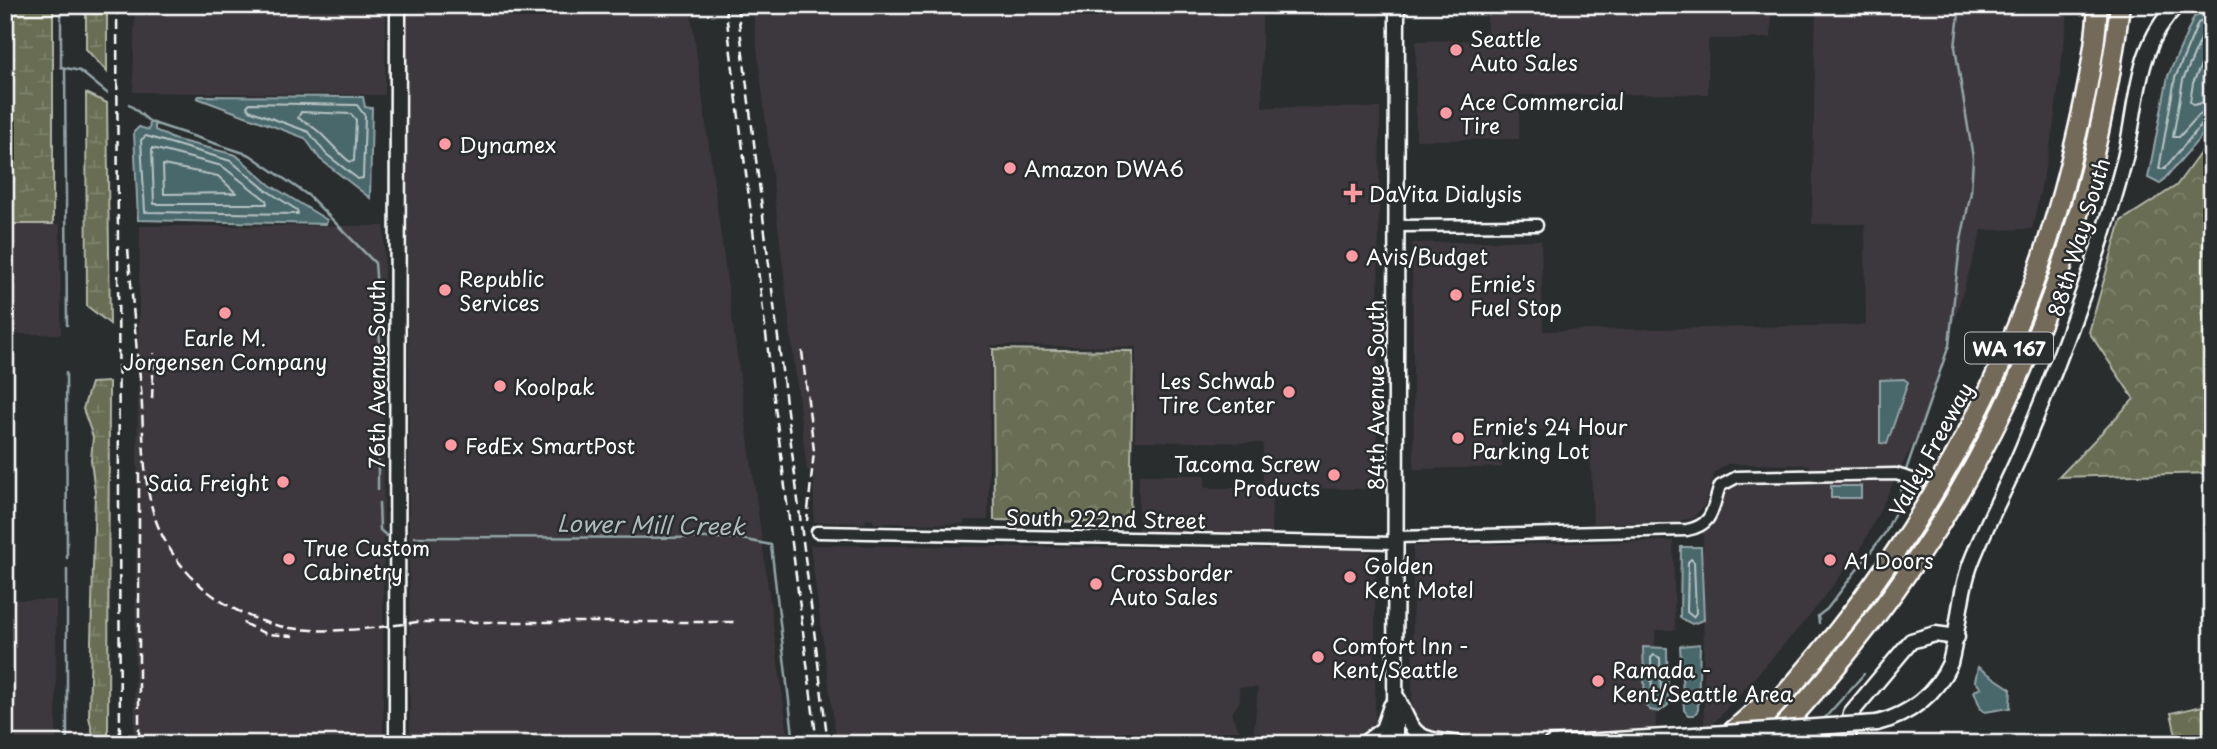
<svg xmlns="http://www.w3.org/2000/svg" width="2217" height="749" font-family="'Playpen Sans',sans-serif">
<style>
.built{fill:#3d393c}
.forest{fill:url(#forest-crowns);stroke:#b3b6a8;stroke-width:2}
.wetland{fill:url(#wetland-marsh);stroke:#b3b6a8;stroke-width:2}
.water{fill:#4a686c;stroke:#92a4a7;stroke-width:2}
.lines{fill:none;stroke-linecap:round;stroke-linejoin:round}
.shore{stroke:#b7c3c4;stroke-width:2}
.stream{stroke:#92a4a7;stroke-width:2.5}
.street-casing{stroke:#fff;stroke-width:15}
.secondary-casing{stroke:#fff;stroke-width:19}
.highway-casing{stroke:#fff;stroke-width:23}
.street{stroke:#2a2d2e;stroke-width:10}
.secondary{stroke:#2a2d2e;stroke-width:14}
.highway{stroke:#736b5a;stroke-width:18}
.rail{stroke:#fff;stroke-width:2.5;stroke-dasharray:10 5;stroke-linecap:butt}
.secondary-bridge-casing{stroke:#fff;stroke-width:19;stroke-linecap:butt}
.secondary-bridge{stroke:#2a2d2e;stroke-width:14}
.poi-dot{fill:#ff9aa2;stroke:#2a2d2e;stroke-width:2.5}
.labels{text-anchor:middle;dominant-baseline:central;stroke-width:5;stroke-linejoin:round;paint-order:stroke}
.shield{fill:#2a2d2e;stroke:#bfc0c0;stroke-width:2}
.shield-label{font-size:19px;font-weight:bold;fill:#fff}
.poi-label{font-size:21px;fill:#fff;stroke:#2a2d2e;text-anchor:start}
.street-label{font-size:21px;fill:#fff;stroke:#2a2d2e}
.water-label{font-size:23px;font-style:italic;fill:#aebbbd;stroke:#2a2d2e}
</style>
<defs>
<pattern id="forest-crowns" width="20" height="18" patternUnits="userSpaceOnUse" patternTransform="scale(1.75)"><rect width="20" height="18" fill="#676d52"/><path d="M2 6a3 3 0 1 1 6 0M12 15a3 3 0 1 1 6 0" fill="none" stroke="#7e836c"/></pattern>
<pattern id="wetland-marsh" width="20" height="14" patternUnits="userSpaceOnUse" patternTransform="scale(1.75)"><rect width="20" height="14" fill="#676d52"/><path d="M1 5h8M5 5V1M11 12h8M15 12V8" fill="none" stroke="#7e836c"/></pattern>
</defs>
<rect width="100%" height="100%" fill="#2a2d2e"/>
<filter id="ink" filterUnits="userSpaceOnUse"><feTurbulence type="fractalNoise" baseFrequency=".0143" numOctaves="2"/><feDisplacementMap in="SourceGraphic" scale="14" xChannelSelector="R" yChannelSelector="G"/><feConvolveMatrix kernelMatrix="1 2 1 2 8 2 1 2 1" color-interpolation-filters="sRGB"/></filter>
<g filter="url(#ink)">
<g class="built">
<polygon points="135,5 386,5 385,95 133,92"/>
<polygon points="407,5 690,5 789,744 410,744"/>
<polygon points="752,5 1380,5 1380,17 1262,16 1262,107 1380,108 1376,489 1272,488 1271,536 1138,534 1139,475 1205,475 1205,488 1263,488 1263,443 1135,441 1136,347 991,345 988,520 964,520 964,524 874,523 873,520 866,519 865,523 814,522 814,471 807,470"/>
<polygon points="1487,5 1771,5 1771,38 1708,39 1708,94 1519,95 1519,139 1416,140 1416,41 1487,40"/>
<polygon points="1816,5 2069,5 2052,136 2032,229 1982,230 1921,427 1860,550 1811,614 1712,725 1704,725 1703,533 1720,510 1726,487 1734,483 1811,483 1810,465 1727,464 1715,472 1704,506 1693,518 1674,522 1593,523 1590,429 1501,431 1502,467 1414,469 1412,243 1541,240 1543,331 1866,325 1865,224 1812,224"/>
<polygon points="5,224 60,224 61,334 5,334"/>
<polygon points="140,226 384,226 383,744 134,744"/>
<polygon points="1673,541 1675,630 1655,630 1656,744 1412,744 1413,546"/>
<polygon points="810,545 1359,550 1370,552 1375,559 1375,721 1361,734 1346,739 1322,744 1281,744 1254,732 1258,688 1239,687 1240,701 1231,714 1241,734 1062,733 1062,744 837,744"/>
<rect x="5" y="600" width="51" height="144"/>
</g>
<g class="forest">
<polygon points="2212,137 2212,473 2059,477 2134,399 2089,332 2121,221 2176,186"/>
<polygon points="993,349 1133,351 1130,523 994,520"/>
<polygon points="2212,704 2212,744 2178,744 2171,713"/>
</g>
<g class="wetland">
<rect x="5" y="5" width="48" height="219"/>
<polygon points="86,5 107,5 107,72 86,49"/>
<polygon points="86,93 107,103 110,324 87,306"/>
<polygon points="109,382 108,744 95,744 89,717 95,492 91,460 93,437 83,409 91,383"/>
</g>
<g class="water">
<polygon points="2212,10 2212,124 2160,184 2148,178 2168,76 2194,17"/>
<polygon points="199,96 363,97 365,107 372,108 370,198 320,159 305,138 197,98"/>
<polygon points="150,122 155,123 155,130 173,139 236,155 270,185 327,220 326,224 138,220 134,132 139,127 149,130"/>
<polygon points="1904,379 1908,382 1887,444 1880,443 1880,380"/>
<rect x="1831" y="486" width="30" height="12"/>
<polygon points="1681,547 1701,547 1704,620 1692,624 1680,618"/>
<polygon points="1700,644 1698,710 1694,715 1688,715 1684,710 1680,646"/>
<polygon points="1643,647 1667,648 1668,705 1659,712 1650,710 1645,704"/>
<polygon points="1978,667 2011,689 2010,708 1985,712 1981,709 1974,691 1981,688 1975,681"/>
</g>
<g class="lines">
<g class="shore">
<polyline points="2212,17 2198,23 2175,78 2159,169 2164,169 2204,122 2212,120"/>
<polyline points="2212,27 2205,30 2183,80 2173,137 2179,137 2199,115 2212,111"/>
<polyline points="2212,41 2193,83 2190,102 2194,105 2212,100"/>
<polygon points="250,103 357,105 365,116 363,178 358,179 326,154 309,132 249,110 247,106"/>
<path d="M 301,112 L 351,114 L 356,120 L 354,161 L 350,162 C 331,147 321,128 298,118 Z"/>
<polygon points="146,136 231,161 266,190 297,210 298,214 145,212 141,140"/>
<polygon points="152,148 222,166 266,200 267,204 154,204"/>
<polygon points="163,165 218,176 236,193 164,194"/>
<polygon points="1691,559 1694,562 1696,613 1693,617 1687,612 1688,562"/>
<polygon points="1654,655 1660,658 1661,701 1658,705 1652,700 1651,658"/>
</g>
<g class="stream">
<polyline points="61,5 61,67 80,71 107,93"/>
<polyline points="65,68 67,325"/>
<polyline points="129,104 150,122 250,155 309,196 375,263 378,302"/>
<polyline points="379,324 380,345"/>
<polyline points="66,373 67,558"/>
<polyline points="378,406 381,374"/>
<polyline points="378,428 378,489"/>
<polyline points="1905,473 1949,345 1960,245 1971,192 1973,158 1955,47 1960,5"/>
<polyline points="379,503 380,530 387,536"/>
<polyline points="415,537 736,538 771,545 794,744"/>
<polyline points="67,569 67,744"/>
<polyline points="1819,623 1818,616 1827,609 1885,533 1898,506 1903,479"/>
<polyline points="1823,720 1864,674"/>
<polyline points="1809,744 1812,733"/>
</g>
<g class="street-casing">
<g id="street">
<polyline points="1396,226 1537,225"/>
<polyline points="817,532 1395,543"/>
<path d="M 1395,537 L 1687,530 C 1714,525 1712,508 1720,486 L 1737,477 L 1896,474 L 1919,481"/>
<polyline points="973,744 1047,741 1250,744"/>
</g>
</g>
<g class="secondary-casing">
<g id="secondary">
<path d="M 1398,699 C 1416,741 1417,738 1461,744"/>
<path d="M 1877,723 C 1910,715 1936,694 1950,663 C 1959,629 1959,593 1972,560 C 1987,522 2007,486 2023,448 C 2063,353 2099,258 2125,158 C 2138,105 2135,46 2177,5"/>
<polyline points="397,744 398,5"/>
<polyline points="1363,744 1383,729 1391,706"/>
<polyline points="1395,744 1397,5"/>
<polyline points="1551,744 1680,736"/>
<polyline points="1847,744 1851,713 1911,641 1935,634 1957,637"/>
</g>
</g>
<g class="highway-casing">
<g id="highway">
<polyline points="1718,744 1761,706"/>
<path d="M 1739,744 C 1897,580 2014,388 2069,167 C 2082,114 2095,60 2098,5"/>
<path d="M 1767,744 C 1967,535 2086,294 2120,5"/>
</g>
</g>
<use href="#street" class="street"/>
<use href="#secondary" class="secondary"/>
<use href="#highway" class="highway"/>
<g class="rail">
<polyline points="117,5 120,744"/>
<polyline points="725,5 817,744"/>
<polyline points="737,5 828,744"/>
<polyline points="128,249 138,364"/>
<polyline points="802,351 814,451 807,521"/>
<path d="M 137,356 C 146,405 139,456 151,504 C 166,569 226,618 290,628 C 331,634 377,628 417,622 L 736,622"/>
<polyline points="152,399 154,353"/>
<polyline points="139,473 139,744"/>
<polyline points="243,623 266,634 293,636"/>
</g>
<g class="secondary-bridge-casing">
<polyline id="secondary-bridge" points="1680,736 1877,723"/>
</g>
<use href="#secondary-bridge" class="secondary-bridge"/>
</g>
</g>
<g class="poi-dot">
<circle cx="1456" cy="50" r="7"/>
<circle cx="1446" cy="113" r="7"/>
<circle cx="445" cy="144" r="7"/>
<circle cx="1010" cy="168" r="7"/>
<path d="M1349.5 182.5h7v7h7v7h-7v7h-7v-7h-7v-7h7z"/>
<circle cx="1352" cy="256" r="7"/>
<circle cx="445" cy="290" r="7"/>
<circle cx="1456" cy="295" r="7"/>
<circle cx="225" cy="313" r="7"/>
<circle cx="500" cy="386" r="7"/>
<circle cx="1289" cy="392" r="7"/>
<circle cx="1458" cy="438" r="7"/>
<circle cx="451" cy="445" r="7"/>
<circle cx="1334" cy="475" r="7"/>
<circle cx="283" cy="482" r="7"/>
<circle cx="289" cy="559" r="7"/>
<circle cx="1830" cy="560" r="7"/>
<circle cx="1350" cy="577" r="7"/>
<circle cx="1096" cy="584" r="7"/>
<circle cx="1318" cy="657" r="7"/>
<circle cx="1598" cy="681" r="7"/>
</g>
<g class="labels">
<rect class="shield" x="1965" y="332.5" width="88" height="31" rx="5"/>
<g class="shield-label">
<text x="2009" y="348">WA 167</text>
</g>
<g class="poi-label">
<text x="1470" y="38">Seattle<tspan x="1470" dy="24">Auto Sales</tspan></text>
<text x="1460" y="101">Ace Commercial<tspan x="1460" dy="24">Tire</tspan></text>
<text x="459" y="144">Dynamex</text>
<text x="1024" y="168">Amazon DWA6</text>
<text x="1369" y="193">DaVita Dialysis</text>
<text x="1366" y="256">Avis/Budget</text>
<text x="459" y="278">Republic<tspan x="459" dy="24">Services</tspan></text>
<text x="1470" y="283">Ernie's<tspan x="1470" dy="24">Fuel Stop</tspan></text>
<text x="225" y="337" text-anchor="middle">Earle M.<tspan x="225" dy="24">Jorgensen Company</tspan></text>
<text x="1275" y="380" text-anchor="end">Les Schwab<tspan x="1275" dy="24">Tire Center</tspan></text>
<text x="514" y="386">Koolpak</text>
<text x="1472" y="426">Ernie's 24 Hour<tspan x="1472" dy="24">Parking Lot</tspan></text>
<text x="465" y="445">FedEx SmartPost</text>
<text x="1320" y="463" text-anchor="end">Tacoma Screw<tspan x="1320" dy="24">Products</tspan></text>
<text x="269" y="482" text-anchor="end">Saia Freight</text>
<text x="303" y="547">True Custom<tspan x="303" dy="24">Cabinetry</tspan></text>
<text x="1844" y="560">A1 Doors</text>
<text x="1364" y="565">Golden<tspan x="1364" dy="24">Kent Motel</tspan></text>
<text x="1110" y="572">Crossborder<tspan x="1110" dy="24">Auto Sales</tspan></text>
<text x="1332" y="645">Comfort Inn -<tspan x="1332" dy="24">Kent/Seattle</tspan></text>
<text x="1612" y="669">Ramada -<tspan x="1612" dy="24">Kent/Seattle Area</tspan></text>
</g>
<g class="street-label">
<text transform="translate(2078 237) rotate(-73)">88th Way South</text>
<text transform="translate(376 374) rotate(-90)">76th Avenue South</text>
<text transform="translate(1375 395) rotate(-90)">84th Avenue South</text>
<text transform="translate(1930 449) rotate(-61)">Valley Freeway</text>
<text transform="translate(1106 518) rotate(1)">South 222nd Street</text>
</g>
<g class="water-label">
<text transform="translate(651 524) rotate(1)">Lower Mill Creek</text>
</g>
</g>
<rect width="2217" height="749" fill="none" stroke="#2a2d2e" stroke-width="28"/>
<rect x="14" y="14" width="2189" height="721" fill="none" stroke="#fff" stroke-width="2.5" filter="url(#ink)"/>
</svg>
